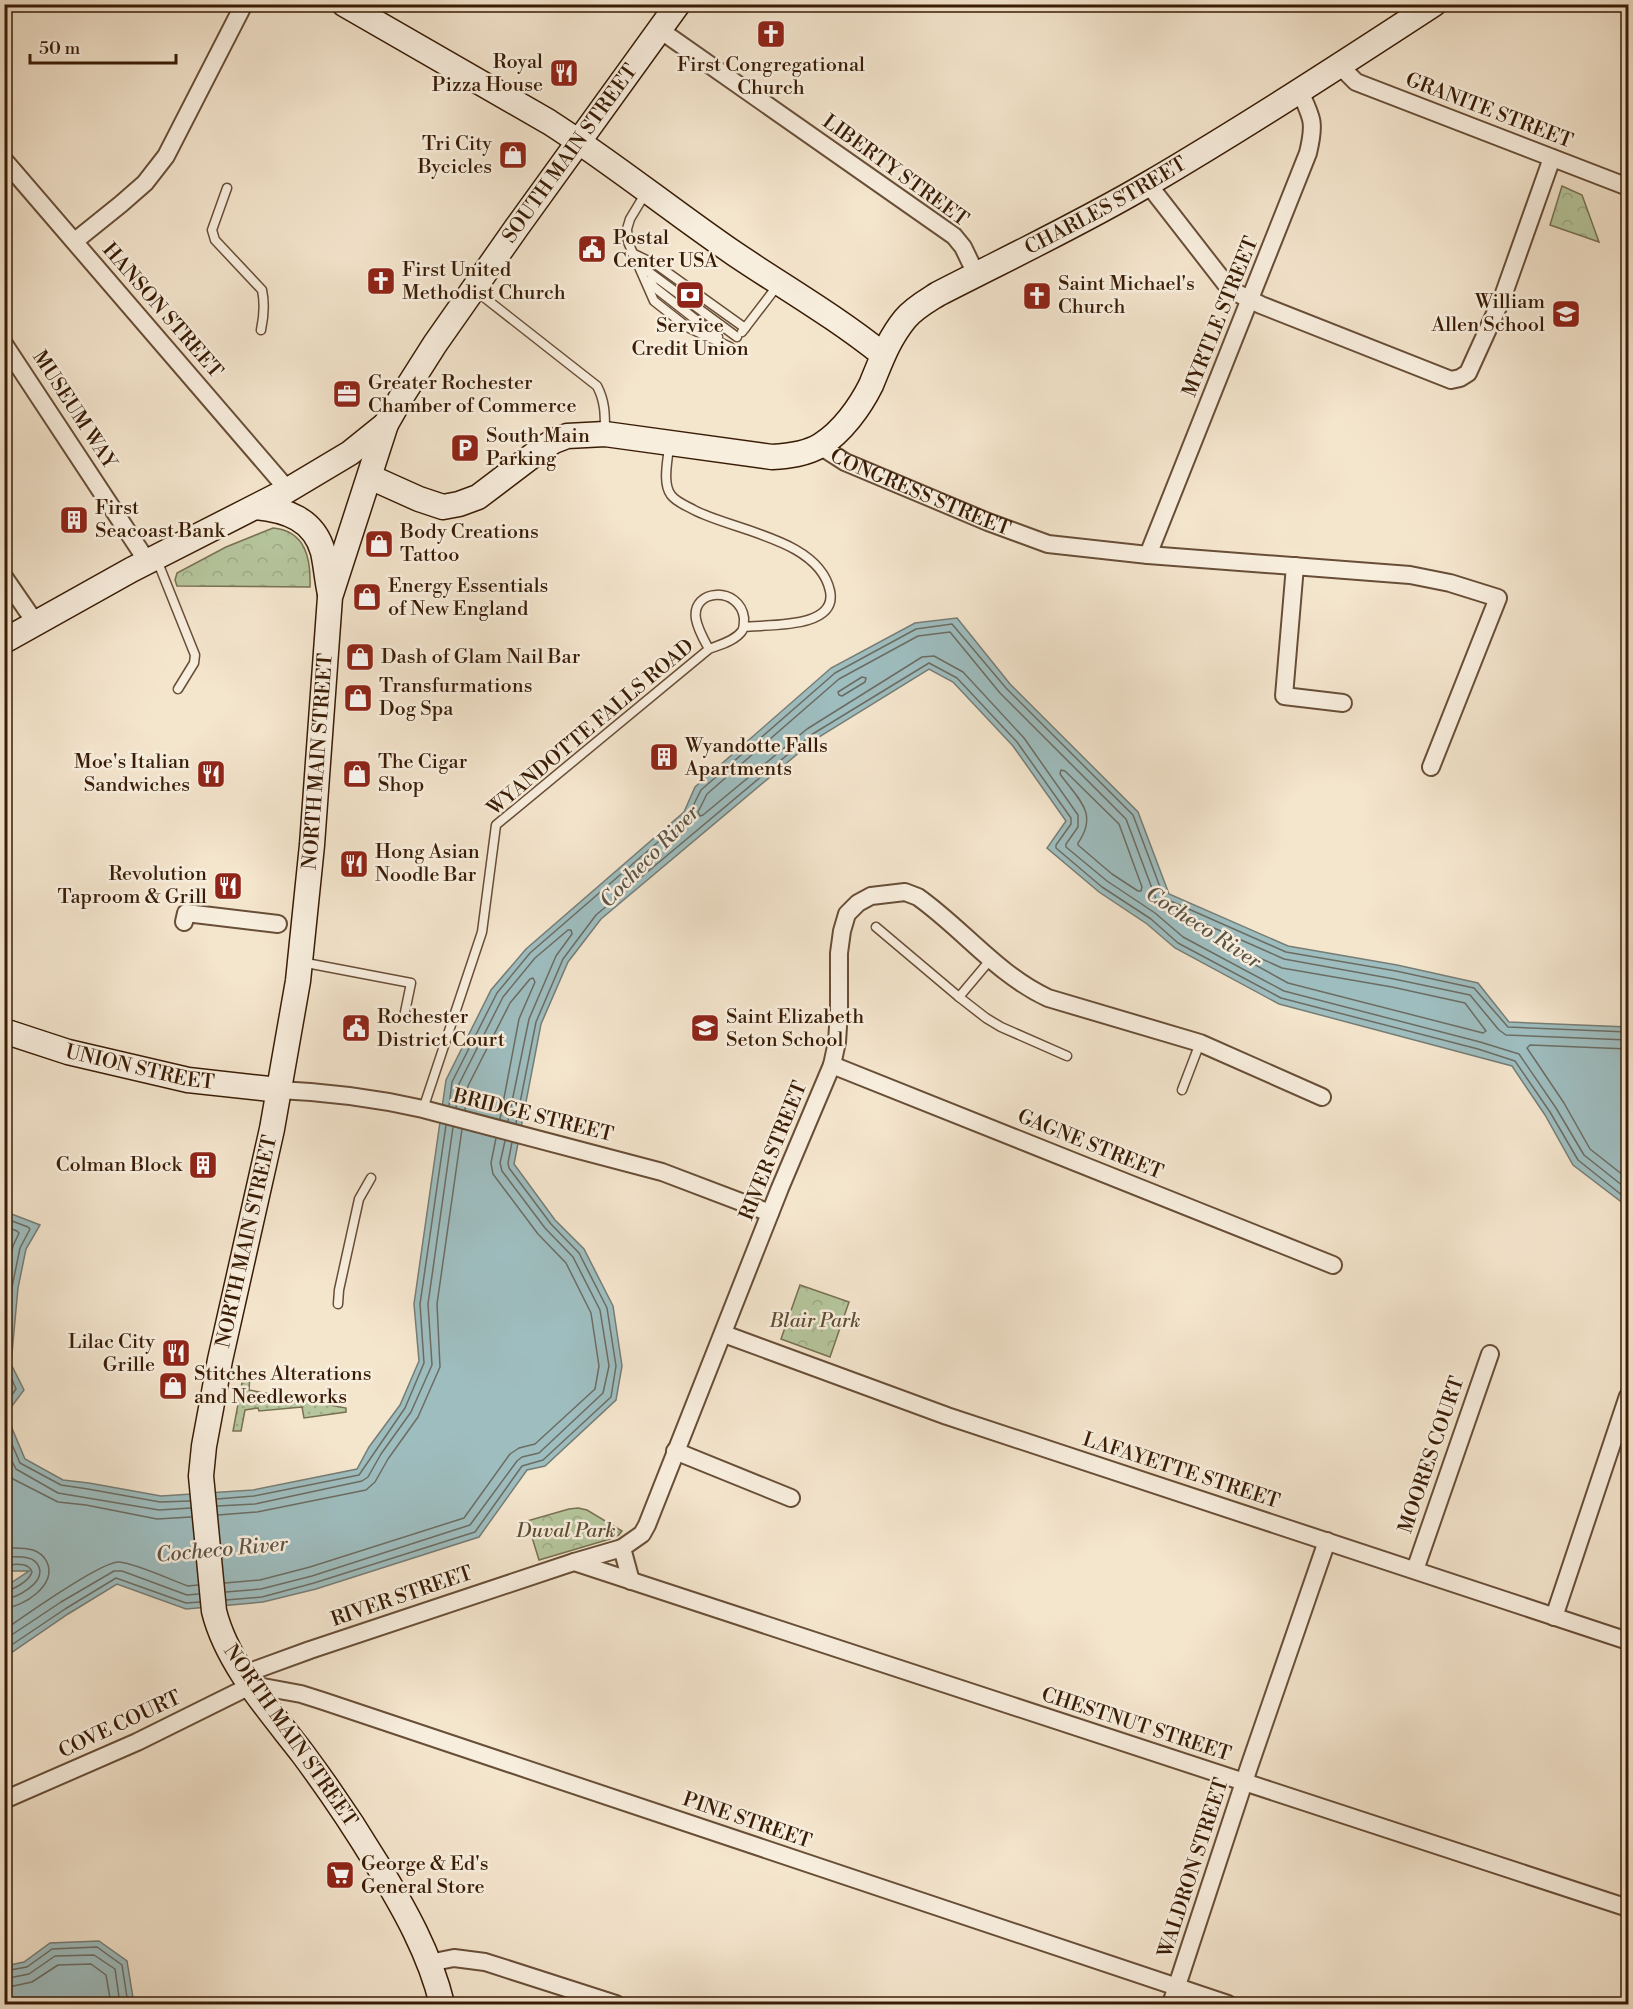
<svg xmlns="http://www.w3.org/2000/svg" width="1633" height="2009" font-family="'Libre Bodoni',serif">
<style>
.park{fill:url(#park-crowns);stroke:#787151;stroke-width:1.5}
.garden{fill:url(#garden-dots);stroke:#787151;stroke-width:1.5}
.water{fill:#9ebdbf;stroke:#767d75;stroke-width:1.5}
.lines{fill:none;stroke-linecap:round;stroke-linejoin:round}
.shore{stroke:#6c6c62;stroke-width:1.5}
.lane-casing{stroke:#684e37;stroke-width:11}
.street-casing{stroke:#684e37;stroke-width:20}
.secondary-casing{stroke:#391c05;stroke-width:27}
.lane{stroke:#f8eede;stroke-width:8}
.street{stroke:#f8eede;stroke-width:16}
.secondary{stroke:#f8eede;stroke-width:24}
.labels{text-anchor:middle;dominant-baseline:central;stroke-width:5;stroke-linejoin:round;paint-order:stroke}
.poi-label{font-size:20px;fill:#391c05;stroke:#f8eede;text-anchor:start}
.street-label{font-size:20px;fill:#391c05;stroke:#f8eede}
.park-label{font-size:20px;font-style:italic;fill:#5e4f33;stroke:#f8eede}
.water-label{font-size:21px;font-style:italic;fill:#5c5446;stroke:#f8eede}
</style>
<defs>
<pattern id="park-crowns" width="20" height="18" patternUnits="userSpaceOnUse" patternTransform="scale(1.5)"><rect width="20" height="18" fill="#b6c69d"/><path d="M2 6a3 3 0 1 1 6 0M12 15a3 3 0 1 1 6 0" fill="none" stroke="#9daa86"/></pattern>
<pattern id="garden-dots" width="8" height="8" patternUnits="userSpaceOnUse" patternTransform="scale(1.5)"><rect width="8" height="8" fill="#b6c69d"/><path d="M2 2h.1M6 6h.1" fill="none" stroke="#9daa86" stroke-width="1.8" stroke-linecap="round"/></pattern>
</defs>
<rect width="100%" height="100%" fill="#f4e5cd"/>
<filter id="stains"><feTurbulence type="fractalNoise" baseFrequency=".00333" numOctaves="4"/><feColorMatrix values="0 0 0 0 .2 0 0 0 0 .09 0 0 0 0 .02 0 0 0 .5 -.17"/></filter>
<radialGradient id="worn" r=".72"><stop offset=".6" stop-color="#630" stop-opacity="0"/><stop offset="1" stop-color="#630" stop-opacity=".3"/></radialGradient>
<g class="park">
<polygon points="1562,186 1582,195 1599,242 1550,225"/>
<path d="M 273,528 C 306,531 311,559 310,587 L 177,586 L 175,580 L 177,573 L 226,547 Z"/>
<polygon points="800,1285 849,1302 830,1357 781,1339"/>
<polygon points="578,1508 587,1510 622,1531 619,1535 610,1539 539,1560 527,1521 569,1509"/>
</g>
<polygon class="garden" points="244,1372 250,1374 249,1390 346,1408 346,1412 304,1418 302,1407 259,1411 258,1408 245,1410 241,1431 233,1431"/>
<g class="water">
<polygon points="957,618 1010,684 1138,812 1169,894 1288,946 1397,965 1478,983 1509,1022 1628,1027 1628,1207 1573,1165 1545,1115 1512,1066 1279,1004 1175,948 1147,924 1099,892 1047,848 1066,821 1013,746 953,682 929,669 814,740 601,919 568,962 541,1024 514,1164 555,1220 584,1249 613,1306 622,1366 616,1400 545,1466 527,1470 479,1537 316,1589 263,1602 186,1609 117,1584 68,1614 5,1657 5,1587 29,1571 5,1571 4,1211 40,1225 26,1249 18,1288 11,1364 24,1390 6,1414 25,1459 63,1480 89,1483 161,1496 253,1490 357,1469 369,1447 400,1405 419,1361 414,1304 446,1080 491,990 526,949 684,812 695,787 831,668 915,623"/>
<polygon points="99,1941 127,1961 134,2004 5,2004 5,1966 24,1962 50,1943"/>
</g>
<g class="lines">
<g class="shore">
<polygon points="862,677 866,678 865,682 842,696 839,695 838,692"/>
<path d="M 1061,770 L 1065,771 L 1119,824 L 1142,887 L 1141,891 L 1138,891 L 1112,874 L 1078,845 L 1078,843 C 1099,813 1078,799 1060,774 Z"/>
<polygon points="1242,950 1282,968 1392,987 1465,1003 1486,1031 1483,1033 1288,983 1239,956 1238,952"/>
<polyline points="1628,1040 1506,1035 1499,1030 1470,995 1394,979 1284,959 1162,905 1156,899 1126,819 1000,693 950,632 918,636 839,679 707,794 698,812 700,816 703,815 807,729 922,657 934,656 963,672 1024,738 1078,815 1078,827 1066,844 1066,847 1107,881 1155,913 1183,937 1284,991 1480,1042 1519,1054 1556,1108 1584,1155 1628,1190"/>
<polyline points="1628,1049 1530,1045 1527,1048 1564,1103 1590,1149 1628,1179"/>
<polyline points="449,1106 452,1082 497,993 530,953 688,816 701,790 835,673 916,629 952,624 1006,688 1133,815 1163,895 1166,899 1286,952 1396,971 1474,988 1508,1027 1628,1032"/>
<polyline points="456,1108 459,1084 503,997 535,958 568,930 571,930 572,934 556,956 529,1019 508,1121"/>
<polyline points="465,1110 468,1086 510,1003 530,979 533,978 535,982 519,1019 500,1119"/>
<polyline points="516,1123 536,1022 563,959 596,915 811,735 929,663 957,678 1017,742 1071,818 1071,824 1056,845 1056,848 1102,887 1151,919 1178,943 1281,998 1478,1049 1515,1061 1550,1112 1578,1160 1628,1200"/>
<polyline points="4,1218 28,1227 30,1229 20,1248 12,1287 5,1363 16,1389 4,1406"/>
<polyline points="4,1226 17,1231 19,1233 13,1246 4,1286"/>
<polyline points="4,1426 20,1463 61,1485 88,1489 160,1502 190,1501"/>
<polyline points="4,1446 16,1469 58,1493 159,1510 191,1508"/>
<polyline points="4,1470 13,1479 58,1502 86,1505 157,1519 191,1517"/>
<polyline points="217,1499 254,1496 359,1475 405,1408 424,1363 420,1304 446,1125"/>
<polyline points="217,1506 255,1504 362,1481 368,1477 381,1454 411,1412 432,1365 428,1304 453,1127"/>
<polyline points="218,1515 257,1512 366,1490 375,1482 388,1459 418,1417 440,1367 437,1304 462,1129"/>
<path d="M 4,1548 C 13,1548 24,1547 33,1550 C 39,1552 44,1556 47,1562 C 57,1585 24,1607 4,1608"/>
<path d="M 4,1557 C 12,1557 21,1556 28,1558 C 33,1559 37,1562 39,1567 C 45,1583 17,1598 4,1599"/>
<path d="M 4,1565 C 14,1565 28,1561 32,1572 C 29,1581 14,1590 4,1591"/>
<polyline points="225,1583 260,1580 310,1567 464,1518 510,1454 519,1448 535,1444 595,1389 599,1366 591,1313 566,1263 538,1234 493,1174 491,1163 496,1138"/>
<polyline points="226,1592 261,1589 312,1576 470,1525 517,1461 522,1457 539,1453 603,1393 609,1366 600,1310 573,1257 545,1228 502,1171 500,1163 505,1141"/>
<polyline points="226,1600 262,1597 314,1583 475,1532 522,1466 543,1460 611,1397 616,1366 607,1308 579,1253 551,1224 509,1168 508,1163 512,1142"/>
<path d="M 4,1630 C 23,1617 101,1561 119,1562 C 135,1563 171,1580 188,1586 L 198,1585"/>
<polyline points="4,1640 61,1602 114,1571 122,1571 187,1595 199,1594"/>
<polyline points="4,1650 65,1609 116,1578 186,1603 200,1602"/>
<polyline points="4,1971 27,1967 52,1949 97,1947 122,1965 128,2004"/>
<polyline points="4,1979 29,1974 55,1956 94,1955 115,1969 120,2004"/>
<polyline points="4,1988 32,1982 58,1965 91,1964 106,1975 111,2004"/>
</g>
<g class="lane-casing">
<g id="lane">
<path d="M 227,188 L 212,230 L 215,240 L 262,290 C 265,304 264,316 261,330"/>
<polyline points="645,194 630,219 627,229 628,242 654,301 687,327 730,347"/>
<polyline points="632,253 657,265 745,328"/>
<polyline points="638,264 737,337"/>
<polyline points="650,280 654,287 718,337"/>
<path d="M 476,291 L 597,386 C 605,401 605,414 605,431"/>
<polyline points="742,332 778,285"/>
<path d="M 669,446 C 668,460 662,483 671,495 C 676,502 687,506 694,510 C 734,531 819,539 830,591 C 838,630 765,624 744,627"/>
<polyline points="157,560 195,655 194,663 178,689"/>
<polyline points="876,927 959,997 991,959"/>
<polyline points="301,962 411,983 405,1012"/>
<polyline points="959,997 986,1018 1001,1027 1067,1056"/>
<polyline points="1182,1090 1200,1043"/>
<path d="M 423,1109 L 482,932 L 496,825 L 709,649 C 719,645 735,641 742,631 C 744,628 744,622 744,618 C 740,586 691,588 696,619 C 698,630 704,640 709,649"/>
<polyline points="338,1304 339,1290 359,1199 371,1178"/>
</g>
</g>
<g class="street-casing">
<g id="street">
<polyline points="660,30 954,236 963,247 976,274"/>
<polyline points="1340,66 1356,82 1628,187"/>
<polyline points="4,160 288,490"/>
<polyline points="1148,184 1225,283 1237,293 1261,305 1451,380 1460,378 1468,373 1503,296 1552,158"/>
<polyline points="75,241 121,204 145,183 166,156 244,4"/>
<polyline points="4,344 147,561"/>
<path id="s1" d="M 820,446 L 845,462 L 988,522 L 1048,544 L 1148,555 L 1410,575 L 1450,583 L 1498,598 L 1431,767"/>
<path d="M 1148,555 L 1308,153 C 1315,124 1313,119 1300,92"/>
<polyline points="1295,566 1284,696 1343,703"/>
<polyline points="4,577 35,622"/>
<polyline points="184,922 186,913 278,924"/>
<polyline points="832,1065 1333,1265"/>
<path d="M 279,1090 C 328,1092 375,1098 423,1109 L 662,1172 L 770,1213"/>
<polyline points="724,1334 947,1416 1628,1641"/>
<polyline points="675,1451 791,1498"/>
<polyline points="574,1562 622,1548"/>
<polyline points="1415,1570 1490,1354"/>
<path d="M 631,1581 L 622,1548 L 642,1534 L 647,1525 L 780,1188 L 832,1065 L 837,1042 L 839,1011 L 839,953 L 842,931 L 847,914 L 858,903 L 871,896 L 905,892 L 918,897 C 963,929 998,975 1048,998 L 1200,1043 L 1322,1097"/>
<polyline points="1554,1617 1628,1396"/>
<polyline points="244,1674 310,1650 574,1562 1628,1908"/>
<polyline points="4,1800 137,1742 252,1685 301,1694 323,1701 1228,2004"/>
<polyline points="429,1963 454,1958 485,1962 616,2004"/>
<polyline points="1171,2004 1249,1767 1327,1541"/>
</g>
</g>
<g class="secondary-casing">
<g id="secondary">
<path d="M 344,4 L 549,122 C 613,163 672,211 735,254 C 784,287 836,317 882,354"/>
<path id="s2" d="M 370,477 L 419,499 L 443,507 L 459,504 L 478,497 L 540,450 L 554,441 L 567,436 L 605,434 L 772,457 C 788,456 807,454 821,445 C 842,432 860,407 871,385 C 881,361 888,340 905,319 C 914,308 927,301 938,294 C 1008,258 1080,224 1148,184 C 1245,127 1339,66 1434,4"/>
<path d="M 256,507 C 286,510 314,519 323,552 C 326,566 327,580 330,594"/>
<polyline points="4,641 131,570 288,490 350,453 386,424"/>
<path id="s3" d="M 4,1031 L 68,1052 L 188,1080 L 279,1090"/>
<path id="s4" d="M 442,2004 C 430,1954 404,1908 377,1864 C 354,1826 329,1789 303,1754 C 270,1711 227,1664 214,1611 L 201,1476 L 204,1446 L 220,1360 L 272,1129 L 298,981 L 312,845 L 330,597 L 386,424 L 402,396 L 435,344 L 517,227 L 678,4"/>
</g>
</g>
<use href="#lane" class="lane"/>
<use href="#street" class="street"/>
<use href="#secondary" class="secondary"/>
</g>
<defs>
<g id="church-square" transform="scale(1.5)"><rect x="-9" y="-9" width="18" height="18" rx="4" fill="#8f2418" stroke="#f8eede"/><path d="M-1.2-6h2.4v3.5h3.3v2.4h-3.3V6h-2.4V-.1h-3.3v-2.4h3.3Z" fill="#fff"/></g>
<g id="restaurant-square" transform="scale(1.5)"><rect x="-9" y="-9" width="18" height="18" rx="4" fill="#8f2418" stroke="#f8eede"/><path d="M-5-6h1v4h1v-4h1v4h1v-4h1v5L-1.5 .5V6h-2V.5L-5-1ZM5-6V6H3V1.5H1.5Q1.5-4 5-6Z" fill="#fff"/></g>
<g id="shop-square" transform="scale(1.5)"><rect x="-9" y="-9" width="18" height="18" rx="4" fill="#8f2418" stroke="#f8eede"/><path d="M-5-2.5h2.3a2.7 3.5 0 0 1 5.4 0H5L5.5 6h-11ZM-1.5-2.5h3a1.5 2.3 0 0 0-3 0Z" fill="#fff"/></g>
<g id="civic-square" transform="scale(1.5)"><rect x="-9" y="-9" width="18" height="18" rx="4" fill="#8f2418" stroke="#f8eede"/><path d="M-.6-6.5H3V-4.5H.6V-3L4-1V1h2V6H-6V1h2V-1L-.6-3ZM-1.2 2.5V6h2.4V2.5Z" fill="#fff"/></g>
<g id="bank-square" transform="scale(1.5)"><rect x="-9" y="-9" width="18" height="18" rx="4" fill="#8f2418" stroke="#f8eede"/><path d="M-6-4H6V4H-6ZM0-2.3a2.3 2.3 0 1 0 0 4.6a2.3 2.3 0 1 0 0-4.6Z" fill="#fff"/></g>
<g id="school-square" transform="scale(1.5)"><rect x="-9" y="-9" width="18" height="18" rx="4" fill="#8f2418" stroke="#f8eede"/><path d="M0-5L7-2L0 1L-7-2ZM-4 1L0 2.5L4 1V4Q0 6-4 4Z" fill="#fff"/></g>
<g id="office-square" transform="scale(1.5)"><rect x="-9" y="-9" width="18" height="18" rx="4" fill="#8f2418" stroke="#f8eede"/><path d="M-6-3h4V-5.5h4V-3h4V5H-6ZM-1-4.5V-3h2v-1.5ZM-6 0V1H6V0Z" fill="#fff"/></g>
<g id="parking-square" transform="scale(1.5)"><rect x="-9" y="-9" width="18" height="18" rx="4" fill="#8f2418" stroke="#f8eede"/><path d="M-3.5-5.5H1a3.5 3.5 0 0 1 0 7H-1V5.5H-3.5ZM-1-3.4V-.6H.8a1.4 1.4 0 0 0 0-2.8Z" fill="#fff"/></g>
<g id="building-square" transform="scale(1.5)"><rect x="-9" y="-9" width="18" height="18" rx="4" fill="#8f2418" stroke="#f8eede"/><path d="M-4-6H4V6H1V3H-1V6H-4ZM-2.5-4.3h1.7v1.8h-1.7ZM.8-4.3h1.7v1.8H.8ZM-2.5-1h1.7V.8h-1.7ZM.8-1h1.7V.8H.8Z" fill="#fff"/></g>
<g id="supermarket-square" transform="scale(1.5)"><rect x="-9" y="-9" width="18" height="18" rx="4" fill="#8f2418" stroke="#f8eede"/><path d="M-6-5.5h2.5l.6 2H6L4.5 2H-2.5L-4.4-4H-6ZM-1.5 3.2a1.3 1.3 0 1 0 .1 0ZM3 3.2a1.3 1.3 0 1 0 .1 0Z" fill="#fff"/></g>
</defs>
<g fill-rule="evenodd">
<use href="#church-square" x="771" y="34"/>
<use href="#restaurant-square" x="564" y="73"/>
<use href="#shop-square" x="513" y="155"/>
<use href="#civic-square" x="592" y="249"/>
<use href="#church-square" x="381" y="281"/>
<use href="#bank-square" x="690" y="295"/>
<use href="#church-square" x="1037" y="296"/>
<use href="#school-square" x="1566" y="314"/>
<use href="#office-square" x="347" y="394"/>
<use href="#parking-square" x="465" y="448"/>
<use href="#building-square" x="74" y="520"/>
<use href="#shop-square" x="379" y="544"/>
<use href="#shop-square" x="367" y="597"/>
<use href="#shop-square" x="360" y="657"/>
<use href="#shop-square" x="358" y="698"/>
<use href="#building-square" x="664" y="757"/>
<use href="#restaurant-square" x="211" y="774"/>
<use href="#shop-square" x="357" y="774"/>
<use href="#restaurant-square" x="354" y="864"/>
<use href="#restaurant-square" x="228" y="886"/>
<use href="#civic-square" x="356" y="1028"/>
<use href="#school-square" x="705" y="1028"/>
<use href="#building-square" x="203" y="1165"/>
<use href="#restaurant-square" x="176" y="1353"/>
<use href="#shop-square" x="173" y="1386"/>
<use href="#supermarket-square" x="340" y="1875"/>
</g>
<g class="labels">
<g class="poi-label">
<text x="543" y="62" text-anchor="end">Royal<tspan x="543" dy="23">Pizza House</tspan></text>
<text x="771" y="65" text-anchor="middle">First Congregational<tspan x="771" dy="23">Church</tspan></text>
<text x="492" y="144" text-anchor="end">Tri City<tspan x="492" dy="23">Bycicles</tspan></text>
<text x="613" y="238">Postal<tspan x="613" dy="23">Center USA</tspan></text>
<text x="402" y="270">First United<tspan x="402" dy="23">Methodist Church</tspan></text>
<text x="1058" y="284">Saint Michael's<tspan x="1058" dy="23">Church</tspan></text>
<text x="1545" y="302" text-anchor="end">William<tspan x="1545" dy="23">Allen School</tspan></text>
<text x="690" y="326" text-anchor="middle">Service<tspan x="690" dy="23">Credit Union</tspan></text>
<text x="368" y="383">Greater Rochester<tspan x="368" dy="23">Chamber of Commerce</tspan></text>
<text x="486" y="436">South Main<tspan x="486" dy="23">Parking</tspan></text>
<text x="95" y="508">First<tspan x="95" dy="23">Seacoast Bank</tspan></text>
<text x="400" y="532">Body Creations<tspan x="400" dy="23">Tattoo</tspan></text>
<text x="388" y="586">Energy Essentials<tspan x="388" dy="23">of New England</tspan></text>
<text x="381" y="657">Dash of Glam Nail Bar</text>
<text x="379" y="686">Transfurmations<tspan x="379" dy="23">Dog Spa</tspan></text>
<text x="685" y="746">Wyandotte Falls<tspan x="685" dy="23">Apartments</tspan></text>
<text x="190" y="762" text-anchor="end">Moe's Italian<tspan x="190" dy="23">Sandwiches</tspan></text>
<text x="378" y="762">The Cigar<tspan x="378" dy="23">Shop</tspan></text>
<text x="375" y="852">Hong Asian<tspan x="375" dy="23">Noodle Bar</tspan></text>
<text x="207" y="874" text-anchor="end">Revolution<tspan x="207" dy="23">Taproom &amp; Grill</tspan></text>
<text x="377" y="1017">Rochester<tspan x="377" dy="23">District Court</tspan></text>
<text x="726" y="1017">Saint Elizabeth<tspan x="726" dy="23">Seton School</tspan></text>
<text x="182" y="1165" text-anchor="end">Colman Block</text>
<text x="155" y="1342" text-anchor="end">Lilac City<tspan x="155" dy="23">Grille</tspan></text>
<text x="194" y="1374">Stitches Alterations<tspan x="194" dy="23">and Needleworks</tspan></text>
<text x="361" y="1864">George &amp; Ed's<tspan x="361" dy="23">General Store</tspan></text>
</g>
<g class="street-label">
<text transform="translate(1489 111) rotate(21)">GRANITE STREET</text>
<text stroke="none"><textPath href="#s4" startOffset="1992">SOUTH MAIN STREET</textPath></text>
<text transform="translate(895 171) rotate(36)">LIBERTY STREET</text>
<text stroke="none"><textPath href="#s2" startOffset="866">CHARLES STREET</textPath></text>
<text transform="translate(162 311) rotate(49)">HANSON STREET</text>
<text transform="translate(1221 317) rotate(-68)">MYRTLE STREET</text>
<text transform="translate(74 410) rotate(57)">MUSEUM WAY</text>
<text stroke="none"><textPath href="#s1" startOffset="111">CONGRESS STREET</textPath></text>
<text transform="translate(591 728) rotate(-40)">WYANDOTTE FALLS ROAD</text>
<text stroke="none"><textPath href="#s4" startOffset="1318">NORTH MAIN STREET</textPath></text>
<text stroke="none"><textPath href="#s3" startOffset="141">UNION STREET</textPath></text>
<text transform="translate(533 1116) rotate(14)">BRIDGE STREET</text>
<text transform="translate(1090 1145) rotate(22)">GAGNE STREET</text>
<text transform="translate(774 1151) rotate(-68)">RIVER STREET</text>
<text stroke="none"><textPath href="#s4" startOffset="832">NORTH MAIN STREET</textPath></text>
<text transform="translate(1432 1455) rotate(-71)">MOORES COURT</text>
<text transform="translate(1181 1471) rotate(18)">LAFAYETTE STREET</text>
<text transform="translate(402 1597) rotate(-19)">RIVER STREET</text>
<text transform="translate(120 1725) rotate(-25)">COVE COURT</text>
<text transform="translate(1136 1725) rotate(18)">CHESTNUT STREET</text>
<text transform="translate(290 1736) rotate(55)">NORTH MAIN STREET</text>
<text transform="translate(747 1821) rotate(19)">PINE STREET</text>
<text transform="translate(1194 1868) rotate(-72)">WALDRON STREET</text>
</g>
<g class="park-label">
<text x="815" y="1321">Blair Park</text>
<text x="566" y="1531">Duval Park</text>
</g>
<g class="water-label">
<text transform="translate(650 857) rotate(-46)">Cocheco River</text>
<text transform="translate(1203 928) rotate(33)">Cocheco River</text>
<text transform="translate(222 1550) rotate(-5)">Cocheco River</text>
</g>
</g>
<rect width="1633" height="2009" fill="none" stroke="#f4e5cd" stroke-width="24"/>
<rect x="6" y="6" width="1621" height="1997" fill="none" stroke="#391c05" stroke-width="3"/>
<rect x="12" y="12" width="1609" height="1985" fill="none" stroke="#391c05" stroke-width="1.5"/>
<path d="M30 54v9h146v-9" fill="none" stroke="#391c05" stroke-width="3"/>
<text x="39" y="54" font-size="18" fill="#391c05" stroke="#f8eede" stroke-width="4.5" paint-order="stroke">50 m</text>
<rect width="100%" height="100%" filter="url(#stains)"/>
<rect width="100%" height="100%" fill="url(#worn)"/>
</svg>
